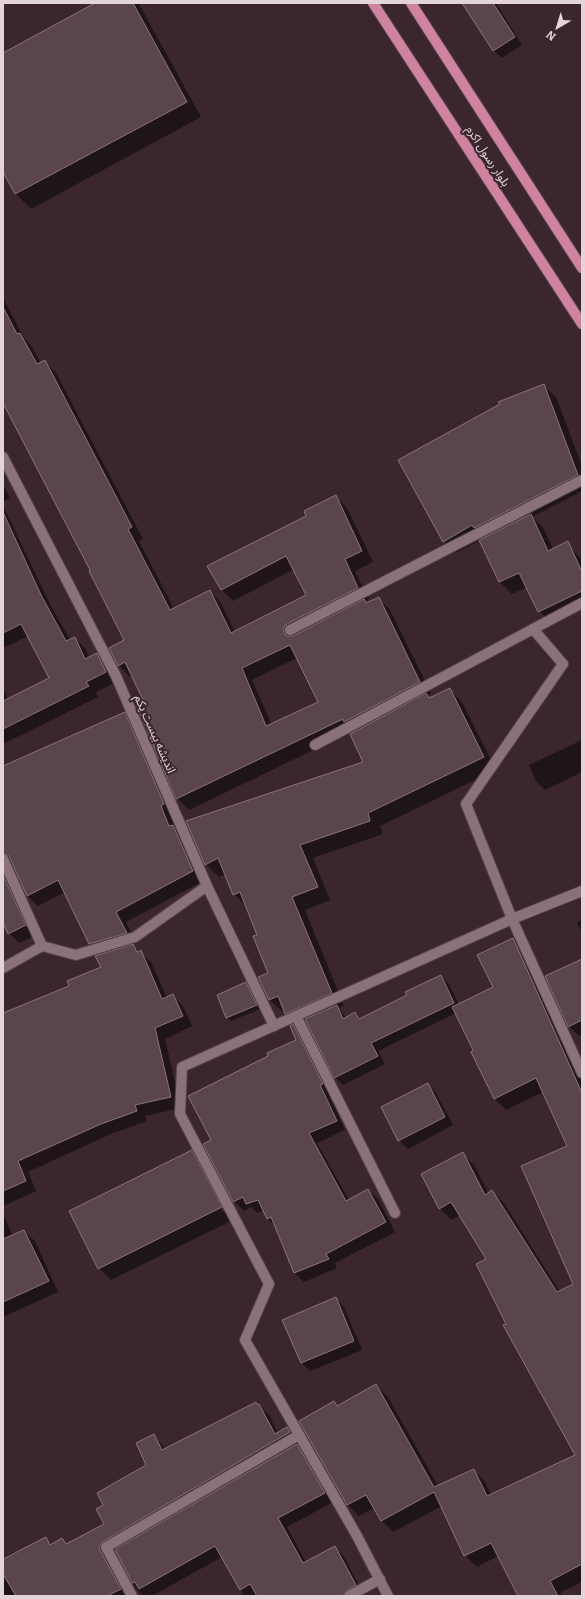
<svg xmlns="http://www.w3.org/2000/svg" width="585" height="1599" font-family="Bitter,'Noto Sans Arabic',serif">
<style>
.shadow{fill:#0007;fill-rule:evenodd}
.building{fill:#5b454c;stroke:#8c737b;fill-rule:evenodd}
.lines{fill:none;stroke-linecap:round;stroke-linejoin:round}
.minor-casing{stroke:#534249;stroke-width:12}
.major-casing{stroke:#534249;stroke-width:12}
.minor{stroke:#8a717a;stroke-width:10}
.major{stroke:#d083a0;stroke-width:10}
.labels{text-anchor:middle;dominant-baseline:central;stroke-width:4;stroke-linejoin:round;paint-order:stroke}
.street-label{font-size:12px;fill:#e2d4d9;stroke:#3b262d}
</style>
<rect width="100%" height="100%" fill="#3b262d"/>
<g class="shadow">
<polygon points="97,3 139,4 201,117 31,209 16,194 3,170 3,54"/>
<polygon points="464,3 496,3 522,45 502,58 493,50"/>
<path d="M 3,298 L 24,338 L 31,345 L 41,363 L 45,361 L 56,373 L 143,539 L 139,541 L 174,609 L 210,591 L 221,603 L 235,632 L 308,596 L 294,569 L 233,601 L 221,589 L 308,516 L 336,497 L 347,508 L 373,562 L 355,571 L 369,599 L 365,601 L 368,604 L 379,599 L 390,610 L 431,693 L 427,696 L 430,698 L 449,689 L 462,702 L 496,770 L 380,826 L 383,834 L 313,858 L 330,900 L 305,910 L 344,1006 L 339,1008 L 346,1018 L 355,1013 L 360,1019 L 408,996 L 441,976 L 449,984 L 459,1005 L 494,988 L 513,939 L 525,951 L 582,1079 L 582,1582 L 561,1592 L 563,1596 L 518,1596 L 498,1556 L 477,1567 L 465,1555 L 442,1506 L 393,1532 L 382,1521 L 374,1508 L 359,1516 L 348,1505 L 300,1421 L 334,1403 L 338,1406 L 376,1385 L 388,1397 L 438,1486 L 474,1470 L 485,1482 L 491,1495 L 577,1456 L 507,1324 L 488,1259 L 460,1215 L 451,1220 L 440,1208 L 463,1154 L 474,1165 L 489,1194 L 492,1192 L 504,1203 L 560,1292 L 575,1284 L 569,1147 L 543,1092 L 506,1110 L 494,1098 L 456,1013 L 378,1051 L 385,1064 L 343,1085 L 335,1077 L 308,1022 L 299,1026 L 285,1011 L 283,1012 L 269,999 L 269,973 L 258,935 L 247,907 L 234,894 L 225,874 L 219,877 L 206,864 L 364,762 L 358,731 L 357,729 L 189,810 L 177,798 L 146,704 L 133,676 L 130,677 L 119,665 L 126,641 L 92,571 L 3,401 ZM 297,658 L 320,703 L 272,725 L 252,680 Z"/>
<polygon points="543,385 556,397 582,466 582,491 532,517 543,527 553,549 567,543 582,560 582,609 551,623 539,611 527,587 512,594 500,582 480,540 456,553 444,541"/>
<polygon points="3,484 10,498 3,502"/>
<polygon points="3,506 51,606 70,640 75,638 85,648 90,658 97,655 107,665 116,682 96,692 98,697 3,744 3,689 8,699 50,678 28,636 3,648"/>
<polygon points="124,714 135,724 174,814 171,816 176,828 183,836 203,881 126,922 136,943 131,944 151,962 167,998 172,995 183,1006 192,1026 165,1039 181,1108 145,1116 147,1121 111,1134 28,1172 36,1191 3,1206 3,1015 70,986 102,967 102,955 90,944 65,892 38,906 28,896 13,863 8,865 35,936 19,943 9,933 3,921 3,767"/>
<polygon points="582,740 582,772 545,790 536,781 529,765"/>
<polygon points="582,920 582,933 577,922"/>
<polygon points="582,960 582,1035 579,1036 569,1026"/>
<polygon points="246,984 250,988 260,1009 231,1021 227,1017"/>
<polygon points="293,1026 302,1035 332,1093 329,1095 345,1130 317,1143 349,1200 368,1190 378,1199 395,1232 335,1263 337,1268 304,1282 294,1272 276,1227 267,1218 264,1210 257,1213 251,1207 244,1211 234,1201 212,1141 269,1057 297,1041"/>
<polygon points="428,1084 436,1093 453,1125 408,1149 399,1140"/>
<path d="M 191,1151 L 204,1164 L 233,1220 L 111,1280 L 99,1268 ZM 198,1164 L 200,1164 L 225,1211 L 223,1212 Z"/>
<polygon points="3,1214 13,1236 24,1231 35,1241 58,1292 3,1317"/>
<polygon points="336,1299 344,1307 362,1350 310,1371 302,1363 284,1320"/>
<polygon points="259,1405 269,1415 278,1434 287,1429 297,1438 299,1442 296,1444 306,1454 333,1502 287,1527 306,1562 335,1547 344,1557 364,1595 244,1596 222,1557 152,1596 143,1596 137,1590 116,1550 109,1554 128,1596 3,1596 3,1558 15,1551 17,1553 45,1539 52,1545 62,1539 67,1544 106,1525 104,1505 148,1465 154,1435 166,1450"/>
</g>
<g class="building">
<polygon points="95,3 133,3 187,102 15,194 3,172 3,53"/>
<polygon points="462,3 493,3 515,37 493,51"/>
<path d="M 3,307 L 17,334 L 20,333 L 37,364 L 45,360 L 132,527 L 128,529 L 170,610 L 210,590 L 231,633 L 306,595 L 286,556 L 221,590 L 207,566 L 306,516 L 304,511 L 336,495 L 362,551 L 345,559 L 358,588 L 287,624 L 284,627 L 284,633 L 287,636 L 293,636 L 364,599 L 366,603 L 379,597 L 420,682 L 344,722 L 343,719 L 176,799 L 137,707 L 145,704 L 125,662 L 118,666 L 109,648 L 124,640 L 89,571 L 90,570 L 3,403 ZM 290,645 L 318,702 L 266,726 L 242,668 Z"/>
<polygon points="544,384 578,475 474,528 472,525 443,542 398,460 500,404 498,402"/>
<polygon points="3,512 41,595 66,641 75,637 85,659 97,653 106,672 86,682 89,686 3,729 3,701 49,678 21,624 3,633"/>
<polygon points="531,514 548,551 568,541 582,572 582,591 538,612 519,573 499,582 479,540"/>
<polygon points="450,688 484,757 368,813 370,821 300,845 318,887 292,897 332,993 285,1014 278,996 269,1000 258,977 268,973 253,936 257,935 240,892 233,895 218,858 205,865 186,821 363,762 350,734 426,693 429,698"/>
<polygon points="125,712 164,804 161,806 169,826 173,825 193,871 116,912 127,933 89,944 58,880 27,896 9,856 3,853 3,766"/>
<polygon points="3,875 26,925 8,934 3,923"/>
<polygon points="513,938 582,1093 582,1564 550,1581 558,1596 518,1596 491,1543 464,1556 434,1492 381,1521 366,1495 347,1505 299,1421 334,1401 337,1406 376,1384 434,1487 474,1469 487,1496 575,1455 503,1325 506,1324 476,1264 486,1259 451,1202 439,1209 421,1174 463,1152 485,1195 492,1190 557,1292 573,1284 521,1166 567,1146 536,1078 494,1099 471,1052 473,1050 452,1007 493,987 477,955"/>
<polygon points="133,944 137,952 141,950 162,999 173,994 183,1016 155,1028 171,1097 135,1105 137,1111 101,1124 18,1161 26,1181 3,1191 3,1013 69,986 67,981 101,967 95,956"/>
<polygon points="582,959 582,1020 568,1027 545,976"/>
<polygon points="441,975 454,1003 371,1043 378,1056 334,1078 305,1019 337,1005 343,1019 355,1012 359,1019 407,995 405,992"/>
<polygon points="246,982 257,1005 226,1018 217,995"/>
<polygon points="293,1024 323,1084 320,1085 337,1121 309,1133 346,1201 368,1189 386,1222 326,1254 329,1259 294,1273 271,1217 267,1219 258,1200 246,1204 243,1197 233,1202 203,1144 211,1140 188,1096 268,1056 267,1053 296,1040 290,1026"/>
<polygon points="428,1083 445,1117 398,1141 381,1107"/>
<polygon points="192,1150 222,1207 98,1269 69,1211"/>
<polygon points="24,1230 49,1281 3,1302 3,1239"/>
<polygon points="336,1297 354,1341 301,1363 282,1320"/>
<polygon points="256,1402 258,1405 259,1404 275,1434 287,1427 290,1432 102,1542 100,1546 100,1550 121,1589 107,1596 16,1596 3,1574 3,1559 46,1537 50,1545 62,1538 66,1544 104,1524 96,1509 103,1505 97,1493 146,1465 136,1443 154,1434 162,1450"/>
<polygon points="297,1444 325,1493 278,1518 303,1563 335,1546 356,1585 346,1591 342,1596 257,1596 250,1584 240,1590 215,1546 139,1589 135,1582 132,1583 115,1549"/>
</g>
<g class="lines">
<g class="minor-casing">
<g id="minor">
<polyline points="3,457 116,676 207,886 274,1026"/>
<polyline points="533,629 563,664 466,804 512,919 582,1073"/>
<polyline points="290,630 582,480"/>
<polyline points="315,745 582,603"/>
<polyline points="3,859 42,946"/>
<polyline points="3,968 42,946 76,955 135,937 207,886"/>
<polyline points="296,1016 395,1213"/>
<polyline points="132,1596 106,1547 299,1435"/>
<polyline points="349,1596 380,1579"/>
<polyline points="388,1596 357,1536 245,1340 269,1284 180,1114 182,1067 512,919 582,891"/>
</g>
</g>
<g class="major-casing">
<g id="major">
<polyline points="373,3 582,324"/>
<polyline points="411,3 582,268"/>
</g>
</g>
<use href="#minor" class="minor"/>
<use href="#major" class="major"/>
</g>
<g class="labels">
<g class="street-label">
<text transform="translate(488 156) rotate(57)">بلوار رسول اکرم</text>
<text transform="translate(155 734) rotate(66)">اندیشه بیست یکم</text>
</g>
</g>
<rect width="585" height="1599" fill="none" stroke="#e2d4d9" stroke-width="8"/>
<g transform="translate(557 28) rotate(218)" stroke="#3b262d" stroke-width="3" paint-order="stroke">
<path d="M0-3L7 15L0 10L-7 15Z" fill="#e2d4d9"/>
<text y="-6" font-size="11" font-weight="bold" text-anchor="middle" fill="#e2d4d9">N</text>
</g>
</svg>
